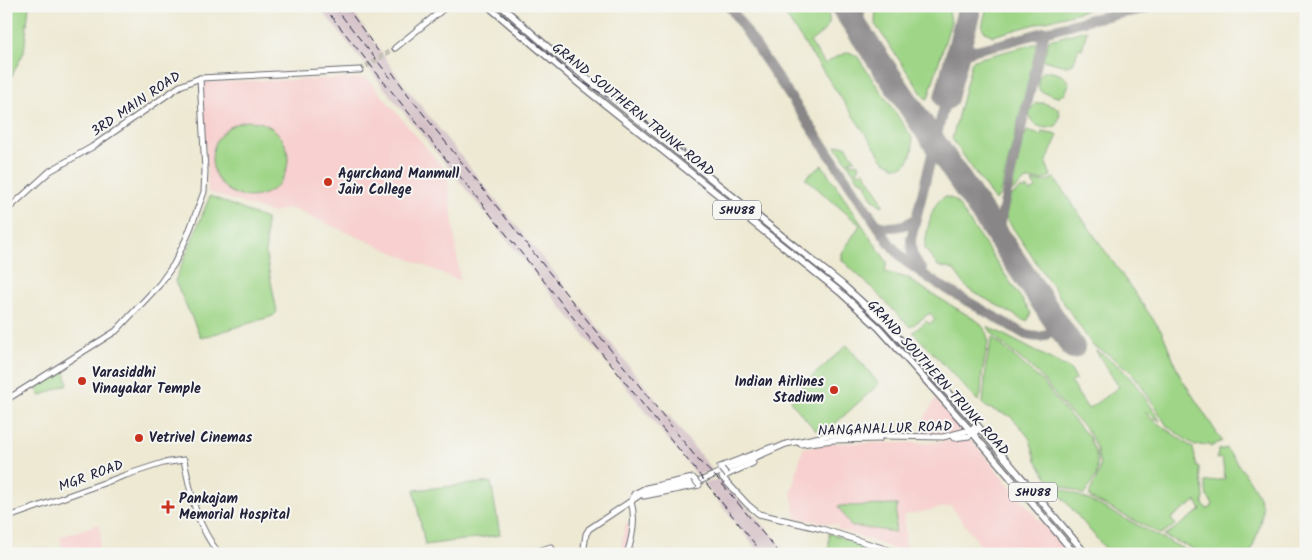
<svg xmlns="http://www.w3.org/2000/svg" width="1312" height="560" font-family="Kalam,sans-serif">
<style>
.built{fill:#f7d0cf}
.industrial{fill:#d2bec5}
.green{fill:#9ed586;stroke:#607c60}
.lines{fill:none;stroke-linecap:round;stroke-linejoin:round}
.taxiway{stroke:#888687;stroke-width:10}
.runway{stroke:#888687;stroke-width:24}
.secondary-tunnel{stroke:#c4c1b5;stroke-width:5;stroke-dasharray:5 2.5;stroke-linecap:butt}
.secondary-casing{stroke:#696870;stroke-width:7}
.primary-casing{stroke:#696870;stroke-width:8}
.secondary{stroke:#fff;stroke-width:5}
.primary{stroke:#fff;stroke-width:5.5}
.rail{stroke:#22223b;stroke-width:1;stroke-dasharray:8 4;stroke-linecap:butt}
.secondary-bridge-casing{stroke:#696870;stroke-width:7;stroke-linecap:butt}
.secondary-bridge{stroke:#fff;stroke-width:5}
.poi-dot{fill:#c8321e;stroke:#f6f6f2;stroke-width:2}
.labels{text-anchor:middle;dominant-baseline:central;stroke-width:4;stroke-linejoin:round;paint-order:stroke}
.shield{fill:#f6f6f2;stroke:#626272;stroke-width:1}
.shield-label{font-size:12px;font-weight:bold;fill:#22223b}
.street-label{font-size:14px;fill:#22223b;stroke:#f6f6f2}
.poi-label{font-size:14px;font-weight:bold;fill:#22223b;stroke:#f6f6f2;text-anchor:start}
</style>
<rect width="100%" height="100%" fill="#f6f6f2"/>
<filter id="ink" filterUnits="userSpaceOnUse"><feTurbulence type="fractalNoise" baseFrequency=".02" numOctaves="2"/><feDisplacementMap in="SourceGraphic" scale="10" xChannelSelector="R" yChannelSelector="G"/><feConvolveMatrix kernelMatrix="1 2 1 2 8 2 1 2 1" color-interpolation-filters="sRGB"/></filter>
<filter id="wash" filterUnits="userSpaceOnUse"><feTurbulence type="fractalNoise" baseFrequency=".0096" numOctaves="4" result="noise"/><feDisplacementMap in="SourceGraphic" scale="20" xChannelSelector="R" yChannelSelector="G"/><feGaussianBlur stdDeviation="1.12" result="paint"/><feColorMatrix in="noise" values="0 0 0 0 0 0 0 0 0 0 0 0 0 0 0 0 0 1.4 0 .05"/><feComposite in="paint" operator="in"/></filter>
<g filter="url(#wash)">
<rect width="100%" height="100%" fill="#ede9d3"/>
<g class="built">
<polygon points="367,78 447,172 460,281 295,210 287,208 273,213 208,192 202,82"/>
<polygon points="935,399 962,429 952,434 927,435 922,423"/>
<polygon points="970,439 1068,554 987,554 951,506 904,515 906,553 838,529 838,525 796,518 791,493 803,448 834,443 927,443"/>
<polygon points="99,524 101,533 98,554 64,554 60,537"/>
<polygon points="625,524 629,524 627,549 621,549"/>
</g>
<g class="industrial">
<polygon points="318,6 349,6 404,85 713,471 697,475"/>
<polygon points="720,478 776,539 786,554 761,554 704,484"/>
</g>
<g class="green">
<polygon points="6,6 29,6 24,52 6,87"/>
<path d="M 779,6 L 824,6 C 837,26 824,30 810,42 L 825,64 L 836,57 L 849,52 L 857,56 L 911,136 C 915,147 912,158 904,166 L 896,167 L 883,160 Z"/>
<polygon points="876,6 948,6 951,21 928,99 925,98 875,24"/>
<polygon points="987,6 1091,6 1090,9 993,36 985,32 982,27"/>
<polygon points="1087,30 1082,49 1079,48 1073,64 1066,66 1043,60 1049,40"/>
<polygon points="1038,43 1000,194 998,198 995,201 952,139 971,65 972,61 977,59"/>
<path d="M 1045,71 C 1054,72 1066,74 1069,84 L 1065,94 L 1057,97 L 1040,91 C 1036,84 1038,75 1045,71 Z"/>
<path d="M 1036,103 L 1043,103 L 1058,108 L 1060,114 L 1057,125 C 1043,134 1018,120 1036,103 Z"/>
<circle cx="250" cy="159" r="38"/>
<polygon points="1027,131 1041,135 1042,132 1058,135 1046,163 1051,176 1043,180 1026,180 1009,194 1023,140"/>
<path d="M 842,145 L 847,147 L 855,160 L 850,160 L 850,163 L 858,164 L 860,166 L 857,172 L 861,173 L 863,170 L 880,196 L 883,206 C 874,203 867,193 867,183 L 863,182 L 863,180 L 859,180 L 836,146 Z"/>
<path d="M 822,165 L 887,262 L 885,272 L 911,279 L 911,281 L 979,322 C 984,328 988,334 988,342 L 982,374 L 981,395 L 978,401 L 913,332 L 927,321 L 929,324 L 935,320 L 930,313 L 910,327 L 873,289 L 842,260 L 842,253 L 860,225 L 805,178 Z"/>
<polygon points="1054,178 1162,332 1180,376 1222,441 1210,447 1209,444 1195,446 1167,426 1140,383 1131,372 1108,354 1093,346 1006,218 1005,212 1008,198 1022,188 1023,190 1027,188 1030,192 1036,188 1032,182 1047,181"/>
<polygon points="210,196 266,219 266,256 277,312 273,316 201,338 175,281"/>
<path d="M 944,197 L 947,197 L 955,200 L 1031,313 L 1028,320 L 1025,321 L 968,289 L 954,270 L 938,266 L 925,249 L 925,244 C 928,230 930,204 944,197 Z"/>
<path d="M 987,326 L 1070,369 L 1076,379 L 1071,383 L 1088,409 L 1119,387 L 1096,351 C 1126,366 1143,393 1160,421 L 1145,411 L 1149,417 L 1193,448 L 1197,467 L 1199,467 L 1204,497 L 1203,504 L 1207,509 L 1211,508 L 1213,504 L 1207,496 L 1205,482 L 1225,479 L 1222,458 L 1216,459 L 1219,450 L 1226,448 C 1236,462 1261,492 1262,508 C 1263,519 1254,544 1250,554 L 1203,553 L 1164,536 L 1201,510 L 1196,501 L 1171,518 L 1175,525 L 1161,534 L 1090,498 C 1087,486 1105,478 1098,455 C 1091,427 1078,423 1061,403 C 1052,392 1045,380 1034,370 C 1019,356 998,344 987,326 Z"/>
<polygon points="992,337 1042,381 1061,406 1089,437 1097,457 1097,471 1096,476 1084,495 1049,480 1036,460 1030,439 1019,425 1010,416 988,408 983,404 986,365"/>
<polygon points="847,345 879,384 827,431 822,425 816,431 791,402 793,394"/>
<polygon points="65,371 68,384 40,396 36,387"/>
<polygon points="491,482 500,535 425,545 414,490"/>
<polygon points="1051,484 1089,500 1193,554 1110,554"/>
<polygon points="897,505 895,532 851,526 838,506"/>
<polygon points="829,533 878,550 878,554 829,554"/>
</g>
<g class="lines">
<g class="taxiway">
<path d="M 729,6 L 890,244 L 906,262 L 936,283 L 1026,335 C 1038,338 1047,339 1054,326 L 1053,318"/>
<polyline points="961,6 965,27"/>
<polyline points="861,34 859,21 861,6"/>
<polyline points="962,42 966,47 975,50"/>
<polyline points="955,64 964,54 975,50 1001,44 1091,19 1144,9 1147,6"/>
<path d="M 877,225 C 889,229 905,227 915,219"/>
<polyline points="997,236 1023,120 1045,31"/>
<polyline points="922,270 912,254 911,239 946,98"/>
</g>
<g class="runway">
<polyline points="842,6 1073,347"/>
<polyline points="946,98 970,6"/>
</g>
</g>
</g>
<g filter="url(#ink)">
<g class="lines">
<polyline class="secondary-tunnel" points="360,70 395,48"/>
<g class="secondary-casing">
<g id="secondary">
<polyline points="395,48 447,6"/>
<polyline points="6,211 50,171 92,147 180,86 200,78 360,70"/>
<polyline points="6,400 116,331 159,285 174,264 187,237 204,192 205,171 200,78"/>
<polyline points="954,438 969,436 980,429"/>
<polyline points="798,442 801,444 834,440 879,439"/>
<polyline points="753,463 722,477 748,505 759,514 822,529 901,554"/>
<polyline points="722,469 720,467 772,447"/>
<polyline points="644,496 699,485"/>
<polyline points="632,501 634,494 646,488 693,478"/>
<path d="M 6,518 L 126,475 L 163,463 L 184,460 C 192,498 195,522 219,554"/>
<polyline points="529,554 551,547 554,554"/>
<polyline points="583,554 586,534 589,529 643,493 700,481 786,444 830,435 943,437 970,430 977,425"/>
<path d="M 627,554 C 632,539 636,518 631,502"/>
</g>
</g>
<g class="primary-casing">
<g id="primary">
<polyline points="488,6 577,82 840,292 879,328 970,430 1075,554"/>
<polyline points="501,6 550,49 843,285 885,323 977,425 1086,554"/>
</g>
</g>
<use href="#secondary" class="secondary"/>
<use href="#primary" class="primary"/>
<g class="rail">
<polyline points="323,6 763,554"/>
<polyline points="334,6 393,81"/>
<polyline points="346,6 378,51"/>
<polyline points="492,6 575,77 646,121 707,168"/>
<polyline points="392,72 409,96 699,461 718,479 780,554"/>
</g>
<g class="secondary-bridge-casing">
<g id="secondary-bridge">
<polyline points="722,469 727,475"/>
<polyline points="693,478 699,485"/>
</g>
</g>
<use href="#secondary-bridge" class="secondary-bridge"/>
</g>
</g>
<g class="poi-dot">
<circle cx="328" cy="182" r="5"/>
<circle cx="82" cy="381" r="5"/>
<circle cx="834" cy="390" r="5"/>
<circle cx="139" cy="438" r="5"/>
<path d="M165.5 499.5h5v5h5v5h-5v5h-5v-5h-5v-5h5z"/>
</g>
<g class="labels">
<g class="shield">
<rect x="713" y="200.5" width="48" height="19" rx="4"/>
<rect x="1009" y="482.5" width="48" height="19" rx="4"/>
</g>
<g class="shield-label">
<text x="737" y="210">SHU88</text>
<text x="1033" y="492">SHU88</text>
</g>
<g class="street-label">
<text transform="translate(136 104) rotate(-34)">3RD MAIN ROAD</text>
<text transform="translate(633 110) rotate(39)">GRAND SOUTHERN TRUNK ROAD</text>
<text transform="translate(938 378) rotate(48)">GRAND SOUTHERN TRUNK ROAD</text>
<text transform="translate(885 429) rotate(-2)">NANGANALLUR ROAD</text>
<text transform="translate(91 476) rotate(-20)">MGR ROAD</text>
</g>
<g class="poi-label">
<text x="338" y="174">Agurchand Manmull<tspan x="338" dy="16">Jain College</tspan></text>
<text x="92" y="373">Varasiddhi<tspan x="92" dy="16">Vinayakar Temple</tspan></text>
<text x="824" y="382" text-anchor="end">Indian Airlines<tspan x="824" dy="16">Stadium</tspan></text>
<text x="149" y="438">Vetrivel Cinemas</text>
<text x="179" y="499">Pankajam<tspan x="179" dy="16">Memorial Hospital</tspan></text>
</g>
</g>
<rect width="1312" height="560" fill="none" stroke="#f6f6f2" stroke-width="25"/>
</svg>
